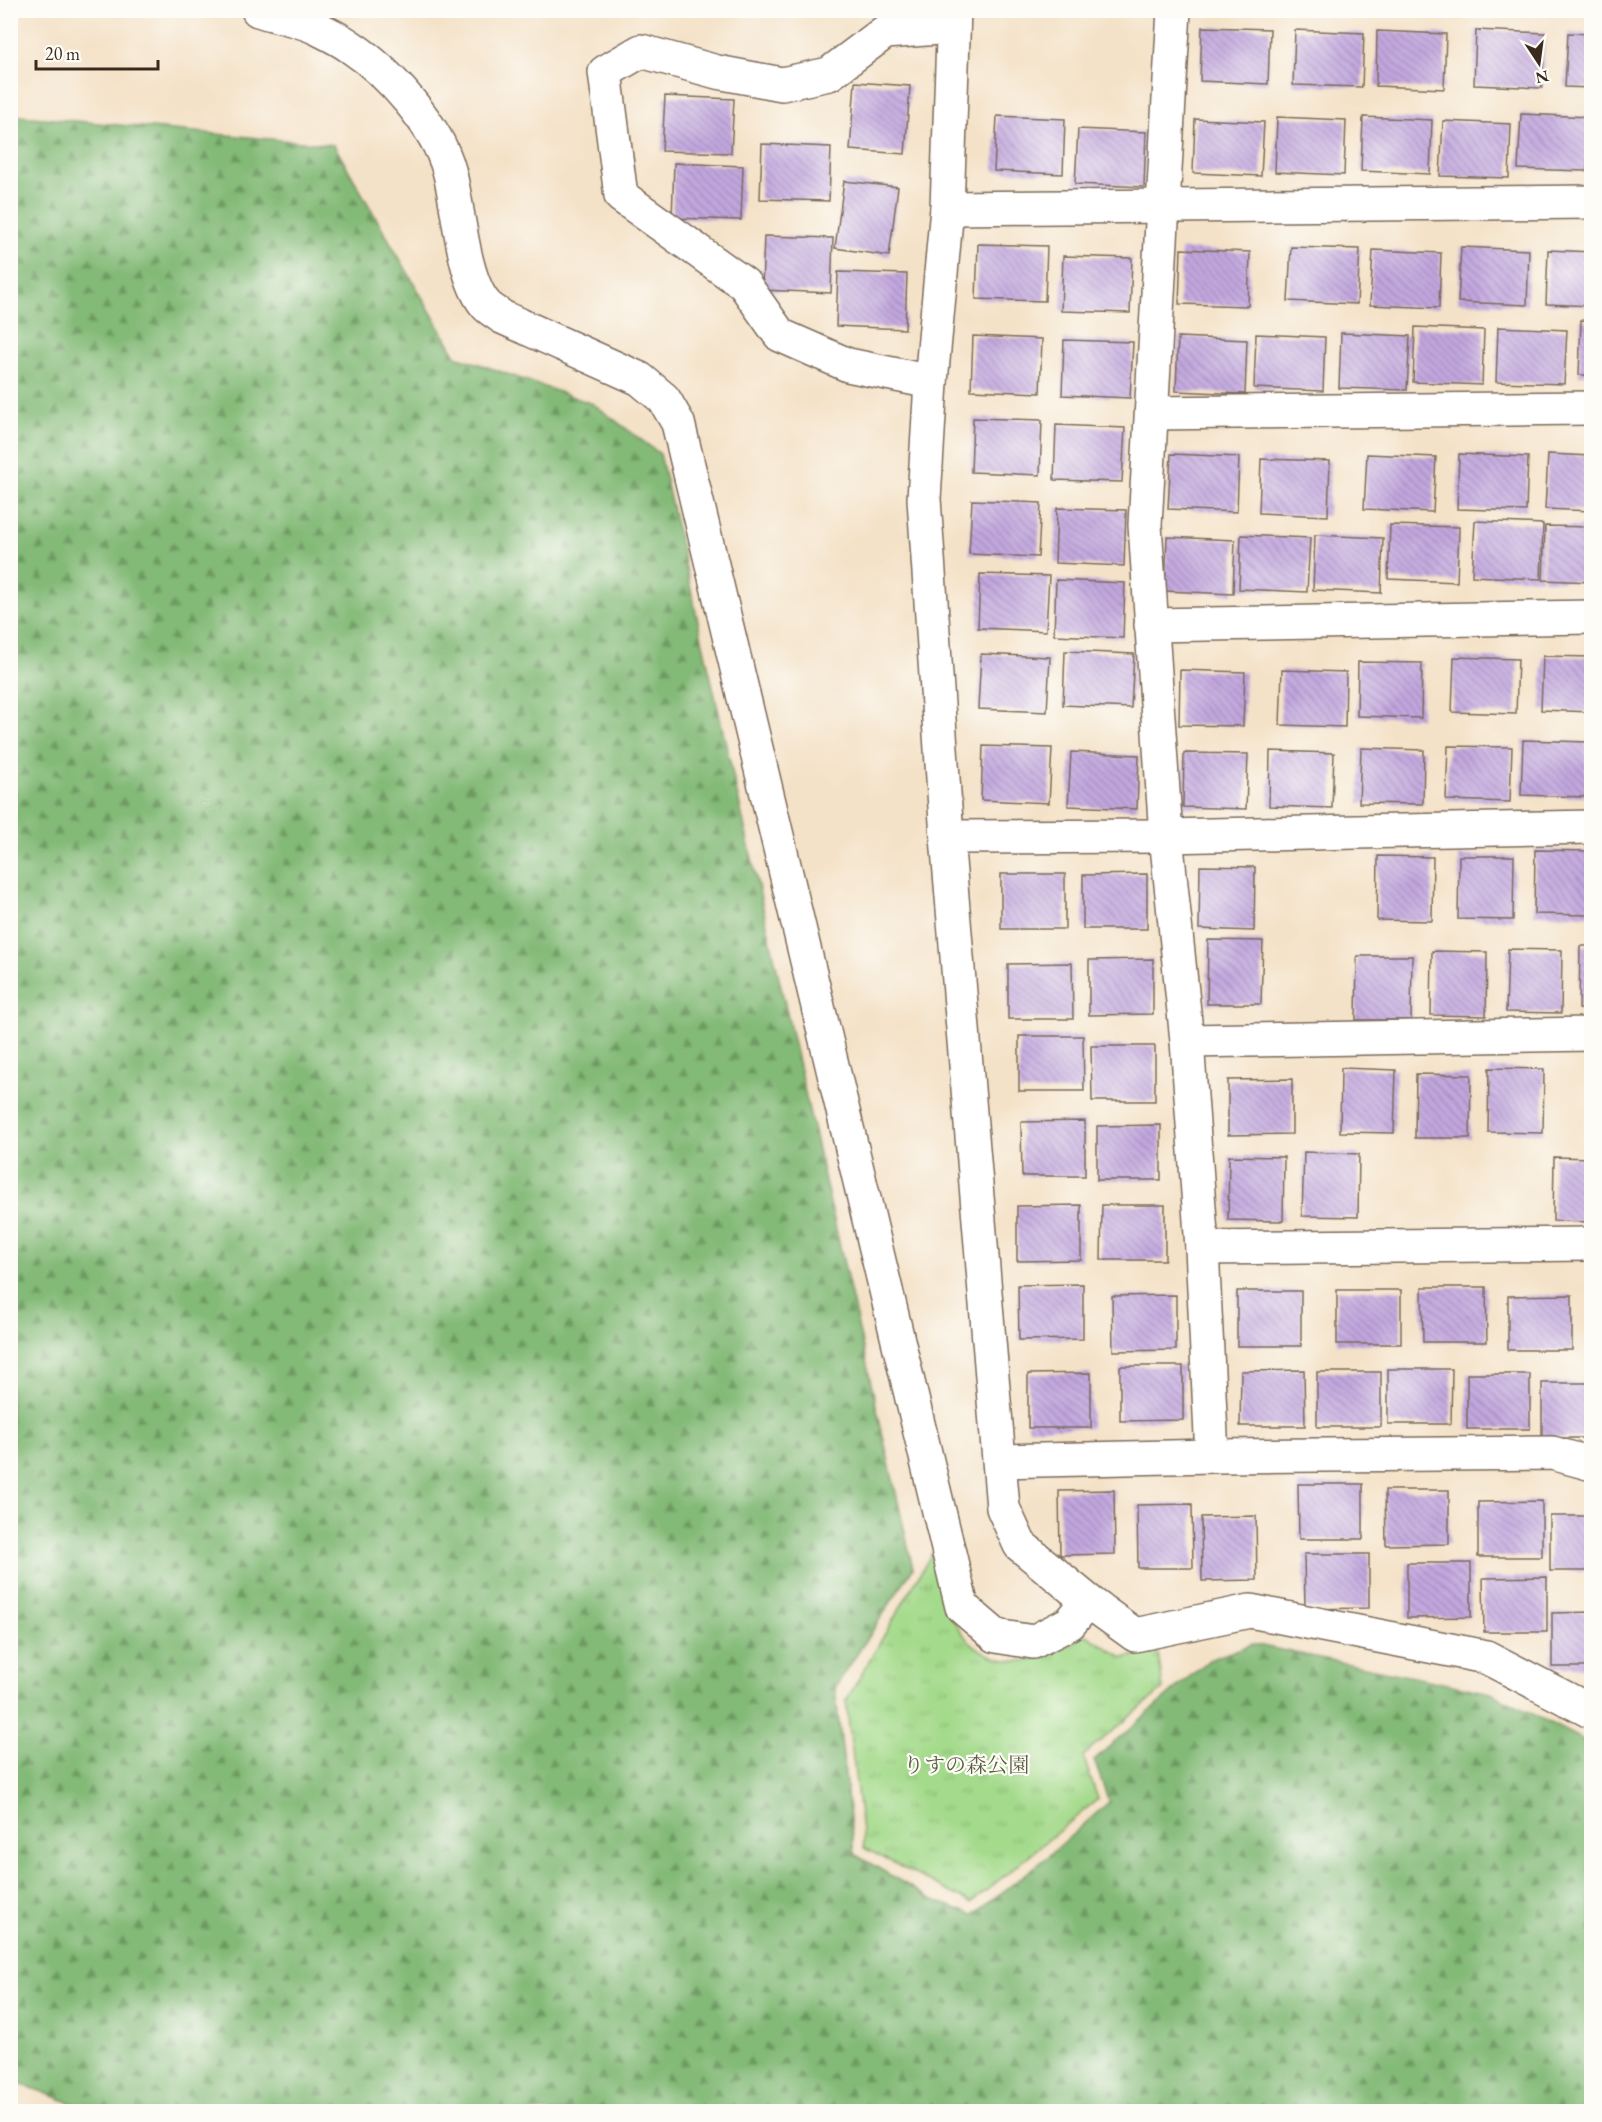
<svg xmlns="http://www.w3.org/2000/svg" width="1602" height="2122" font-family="'EB Garamond','Noto Serif JP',serif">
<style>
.forest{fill:url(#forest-firs);stroke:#5f724a;stroke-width:1.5}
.park{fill:url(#park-tufts);stroke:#708254;stroke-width:1.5}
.building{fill:url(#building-back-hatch)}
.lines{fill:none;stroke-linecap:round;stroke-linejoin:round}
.minor-casing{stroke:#7c6a5a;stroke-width:36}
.minor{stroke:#fff;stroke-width:33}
.labels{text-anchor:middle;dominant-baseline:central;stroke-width:4.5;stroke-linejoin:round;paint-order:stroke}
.park-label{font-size:21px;fill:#5a5f3f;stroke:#fdfcf7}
</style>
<defs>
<pattern id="forest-firs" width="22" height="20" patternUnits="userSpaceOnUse" patternTransform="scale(1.5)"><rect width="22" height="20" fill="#83ba77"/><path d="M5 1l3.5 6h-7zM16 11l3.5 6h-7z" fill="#6c9761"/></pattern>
<pattern id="park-tufts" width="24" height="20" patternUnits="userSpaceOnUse" patternTransform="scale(1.5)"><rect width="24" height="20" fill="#a4da8b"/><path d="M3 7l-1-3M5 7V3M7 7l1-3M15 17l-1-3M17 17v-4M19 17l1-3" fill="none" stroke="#8ebb78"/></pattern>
<pattern id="building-back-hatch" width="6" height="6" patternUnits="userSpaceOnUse" patternTransform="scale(1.5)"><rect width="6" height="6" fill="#c2a7df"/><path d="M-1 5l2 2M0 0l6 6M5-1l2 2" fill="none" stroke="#9f88b4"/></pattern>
</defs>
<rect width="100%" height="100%" fill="#fdfcf7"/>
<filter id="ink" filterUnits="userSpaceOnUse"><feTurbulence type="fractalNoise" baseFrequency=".0167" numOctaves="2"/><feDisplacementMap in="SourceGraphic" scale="12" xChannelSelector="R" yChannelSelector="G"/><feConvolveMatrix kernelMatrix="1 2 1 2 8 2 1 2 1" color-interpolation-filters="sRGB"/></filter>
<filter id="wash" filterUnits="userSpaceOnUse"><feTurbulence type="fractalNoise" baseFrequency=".008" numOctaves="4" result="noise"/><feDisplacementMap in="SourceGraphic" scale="24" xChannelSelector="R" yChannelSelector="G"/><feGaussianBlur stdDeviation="1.35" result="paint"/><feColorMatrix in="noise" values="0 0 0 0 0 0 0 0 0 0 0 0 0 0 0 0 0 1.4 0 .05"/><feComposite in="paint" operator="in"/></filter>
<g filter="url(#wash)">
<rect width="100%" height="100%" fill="#f4e2c8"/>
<polygon class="forest" points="10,115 334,145 456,356 593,404 660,454 913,1568 835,1688 854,1854 929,1898 973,1915 1045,1859 1109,1802 1094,1760 1209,1660 1252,1644 1491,1693 1591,1744 1591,2111 95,2112 11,2080"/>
<path class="park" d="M 932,1553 C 944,1596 950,1642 998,1658 C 1011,1662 1031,1662 1044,1657 C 1058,1652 1072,1642 1085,1634 L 1123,1658 L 1158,1651 L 1163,1689 L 1083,1756 L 1098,1799 L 971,1903 L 864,1848 L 846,1701 Z"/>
<g id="blocks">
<g class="building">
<polygon points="1202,27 1270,29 1268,84 1200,81"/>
<polygon points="1295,30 1364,33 1362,87 1293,85"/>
<polygon points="1476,30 1545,33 1542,88 1474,85"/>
<polygon points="1377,31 1446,34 1444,89 1376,86"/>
<polygon points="1568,33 1592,34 1592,88 1565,87"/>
<polygon points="855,82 910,86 905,154 850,150"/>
<polygon points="665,96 734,99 731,153 662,151"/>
<polygon points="1521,114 1590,117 1587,171 1518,169"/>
<polygon points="997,116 1065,119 1063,174 994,171"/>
<polygon points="1277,117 1346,120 1344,175 1275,172"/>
<polygon points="1363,117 1432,120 1430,174 1361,171"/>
<polygon points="1195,119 1264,122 1261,176 1193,173"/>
<polygon points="1443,121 1511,124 1509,178 1440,176"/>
<polygon points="1078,129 1146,132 1144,187 1075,184"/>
<polygon points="762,144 831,147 829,201 760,199"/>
<polygon points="674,163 743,166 741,220 672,218"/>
<polygon points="844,181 898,187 889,256 835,248"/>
<polygon points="764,236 833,238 831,293 762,290"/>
<polygon points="978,244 1047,246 1045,301 976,299"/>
<polygon points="1291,247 1360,249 1357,304 1288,301"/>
<polygon points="1461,247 1529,250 1527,305 1458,302"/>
<polygon points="1181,249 1250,252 1248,306 1179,304"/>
<polygon points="1373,250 1441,253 1439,308 1370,305"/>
<polygon points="1548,250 1592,252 1592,306 1546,304"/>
<polygon points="1063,256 1132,258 1130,313 1061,311"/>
<polygon points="838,272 907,274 905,329 836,326"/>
<polygon points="1581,320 1592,321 1592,375 1579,375"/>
<polygon points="1415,327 1484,330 1482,385 1413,382"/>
<polygon points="1498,327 1567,330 1564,384 1496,382"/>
<polygon points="1341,333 1410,336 1407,390 1339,388"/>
<polygon points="1256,334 1325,337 1323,391 1254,388"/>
<polygon points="973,336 1042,339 1040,393 971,390"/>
<polygon points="1178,337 1247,340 1245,394 1176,391"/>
<polygon points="1064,340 1133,342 1130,398 1062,395"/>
<polygon points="973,418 1042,420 1040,475 971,472"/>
<polygon points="1056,425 1125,428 1122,482 1054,480"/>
<polygon points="1171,454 1239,457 1237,512 1168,509"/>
<polygon points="1367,454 1436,457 1433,512 1364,509"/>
<polygon points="1459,454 1528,457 1526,511 1457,509"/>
<polygon points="1548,454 1592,456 1592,511 1545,509"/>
<polygon points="1261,459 1330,461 1328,516 1259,513"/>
<polygon points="972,500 1041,503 1038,557 969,554"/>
<polygon points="1057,508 1126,510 1124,566 1055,563"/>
<polygon points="1475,521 1543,524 1541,579 1472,576"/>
<polygon points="1390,525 1459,527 1457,582 1388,579"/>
<polygon points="1545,526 1592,527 1592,582 1543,580"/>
<polygon points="1241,535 1310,538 1307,592 1239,589"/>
<polygon points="1315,535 1383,538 1381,593 1313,590"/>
<polygon points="1167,537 1235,540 1233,594 1165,591"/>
<polygon points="980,574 1049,576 1046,631 978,628"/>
<polygon points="1056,580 1125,583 1123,638 1054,635"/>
<polygon points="1065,651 1134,654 1131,708 1063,705"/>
<polygon points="981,654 1050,657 1047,712 978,709"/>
<polygon points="1543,656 1592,657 1592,712 1541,710"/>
<polygon points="1454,657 1518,659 1516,714 1452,712"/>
<polygon points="1358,662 1422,663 1421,718 1357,716"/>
<polygon points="1180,670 1245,672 1243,726 1179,725"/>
<polygon points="1282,670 1346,672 1345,727 1280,725"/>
<polygon points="1523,740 1587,742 1585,797 1521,795"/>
<polygon points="983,746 1052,748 1049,803 981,800"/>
<polygon points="1448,746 1512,747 1510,802 1446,800"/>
<polygon points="1361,748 1424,750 1423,804 1359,803"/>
<polygon points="1270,751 1334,753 1332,808 1269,806"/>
<polygon points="1071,752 1139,755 1137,809 1068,806"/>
<polygon points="1184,753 1248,754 1246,809 1183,807"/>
<polygon points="1535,850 1590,851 1589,915 1534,914"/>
<polygon points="1378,856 1433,857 1432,921 1377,920"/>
<polygon points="1459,856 1514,856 1513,920 1458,919"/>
<polygon points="1200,866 1255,867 1254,931 1199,929"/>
<rect x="1001" y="874" width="64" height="55"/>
<polygon points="1147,874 1147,929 1083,929 1083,875"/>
<polygon points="1208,940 1263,941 1261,1004 1207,1004"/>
<polygon points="1580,946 1592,946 1592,1010 1579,1009"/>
<polygon points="1508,949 1562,950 1561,1013 1506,1012"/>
<polygon points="1432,951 1487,952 1486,1016 1431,1015"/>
<polygon points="1357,956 1412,956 1411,1020 1356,1020"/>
<polygon points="1153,959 1153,1014 1089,1015 1089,960"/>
<polygon points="1072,963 1073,1019 1008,1019 1008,964"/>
<polygon points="1019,1036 1083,1036 1084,1091 1019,1091"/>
<polygon points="1091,1046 1155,1046 1155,1101 1092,1101"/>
<polygon points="1341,1068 1396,1070 1394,1133 1340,1132"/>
<polygon points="1489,1068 1544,1069 1543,1133 1488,1132"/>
<polygon points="1416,1074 1471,1075 1470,1138 1415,1138"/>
<polygon points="1292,1079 1292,1134 1228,1135 1228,1080"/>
<polygon points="1085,1121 1085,1176 1022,1176 1021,1122"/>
<polygon points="1161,1125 1161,1180 1097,1180 1097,1126"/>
<polygon points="1304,1152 1359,1154 1358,1217 1302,1216"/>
<polygon points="1229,1156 1284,1157 1283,1221 1228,1220"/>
<polygon points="1554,1157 1592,1158 1592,1222 1553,1221"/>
<polygon points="1081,1205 1081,1260 1017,1261 1017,1206"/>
<polygon points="1102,1205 1165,1205 1165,1260 1101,1260"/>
<polygon points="1083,1284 1083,1339 1019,1340 1018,1285"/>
<polygon points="1422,1287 1486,1287 1487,1342 1423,1342"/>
<rect x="1337" y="1290" width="64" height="54"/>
<rect x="1237" y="1291" width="64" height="55"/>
<polygon points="1176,1295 1176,1350 1113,1351 1112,1296"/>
<polygon points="1572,1295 1572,1350 1508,1350 1508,1296"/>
<polygon points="1120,1366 1183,1366 1183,1420 1120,1421"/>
<polygon points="1388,1369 1452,1369 1451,1424 1388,1424"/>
<polygon points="1304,1370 1305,1426 1240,1426 1241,1371"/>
<rect x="1317" y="1372" width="64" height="55"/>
<polygon points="1091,1373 1091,1428 1028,1428 1028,1374"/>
<rect x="1467" y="1374" width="63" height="55"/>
<rect x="1542" y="1383" width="50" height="55"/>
<polygon points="1298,1484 1363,1484 1363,1539 1299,1539"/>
<polygon points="1114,1490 1115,1554 1060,1555 1059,1491"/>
<polygon points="1385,1490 1449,1490 1449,1544 1386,1545"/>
<polygon points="1542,1501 1542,1557 1478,1557 1478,1502"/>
<polygon points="1192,1504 1193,1568 1138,1568 1137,1505"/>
<polygon points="1256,1516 1257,1580 1202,1581 1201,1517"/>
<rect x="1550" y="1516" width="42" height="55"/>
<polygon points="1304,1554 1369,1554 1369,1608 1305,1609"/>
<polygon points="1407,1563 1471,1563 1471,1617 1407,1618"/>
<polygon points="1547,1577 1547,1632 1484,1632 1483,1578"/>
<polygon points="1592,1612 1592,1667 1552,1667 1552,1613"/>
</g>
</g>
</g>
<g filter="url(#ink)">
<use href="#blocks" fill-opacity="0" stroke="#7c6a5a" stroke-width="1.5"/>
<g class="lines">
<g class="minor-casing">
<g id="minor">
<path d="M 258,10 C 276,16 298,19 315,27 C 327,33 340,39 351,47 C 389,72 437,126 449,170 C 459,206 462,280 487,306 C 491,310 497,313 502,317 L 640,379 L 664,399 L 678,423 L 962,1607 L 996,1636 L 1033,1642 L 1070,1623 L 1088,1601"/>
<polyline points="954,10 947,208 931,382 924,499 947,837 1003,1508 1020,1545 1088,1601 1135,1635 1250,1611 1486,1657 1592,1712"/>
<polyline points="1174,10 1145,525 1166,836 1187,1041 1202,1248 1212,1456"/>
<polyline points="947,208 1592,202"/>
<polyline points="931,382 848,365 780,335 744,284 621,196 605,72 641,51 717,72 782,84 829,74 885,32 953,27"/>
<polyline points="1153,413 1592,408"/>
<polyline points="1151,625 1592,617"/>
<polyline points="947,837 1166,836 1592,827"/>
<polyline points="1187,1041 1592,1034"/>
<polyline points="1202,1248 1592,1244"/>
<polyline points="1000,1461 1212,1456 1552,1453 1592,1464"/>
</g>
</g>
<use href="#minor" class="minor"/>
</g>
</g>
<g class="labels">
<g class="park-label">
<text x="966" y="1764">りすの森公園</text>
</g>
</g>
<rect width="1602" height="2122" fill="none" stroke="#fdfcf7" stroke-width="36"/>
<g transform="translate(1539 63) rotate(167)" stroke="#fdfcf7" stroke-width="4.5" paint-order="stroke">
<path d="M0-4.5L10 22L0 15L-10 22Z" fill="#3b2a1e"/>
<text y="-9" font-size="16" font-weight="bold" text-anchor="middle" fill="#3b2a1e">N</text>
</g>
<path d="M36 60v9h122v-9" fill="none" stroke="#3b2a1e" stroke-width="3"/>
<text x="45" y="60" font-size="18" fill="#3b2a1e" stroke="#fdfcf7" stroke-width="4.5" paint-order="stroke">20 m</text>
</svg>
